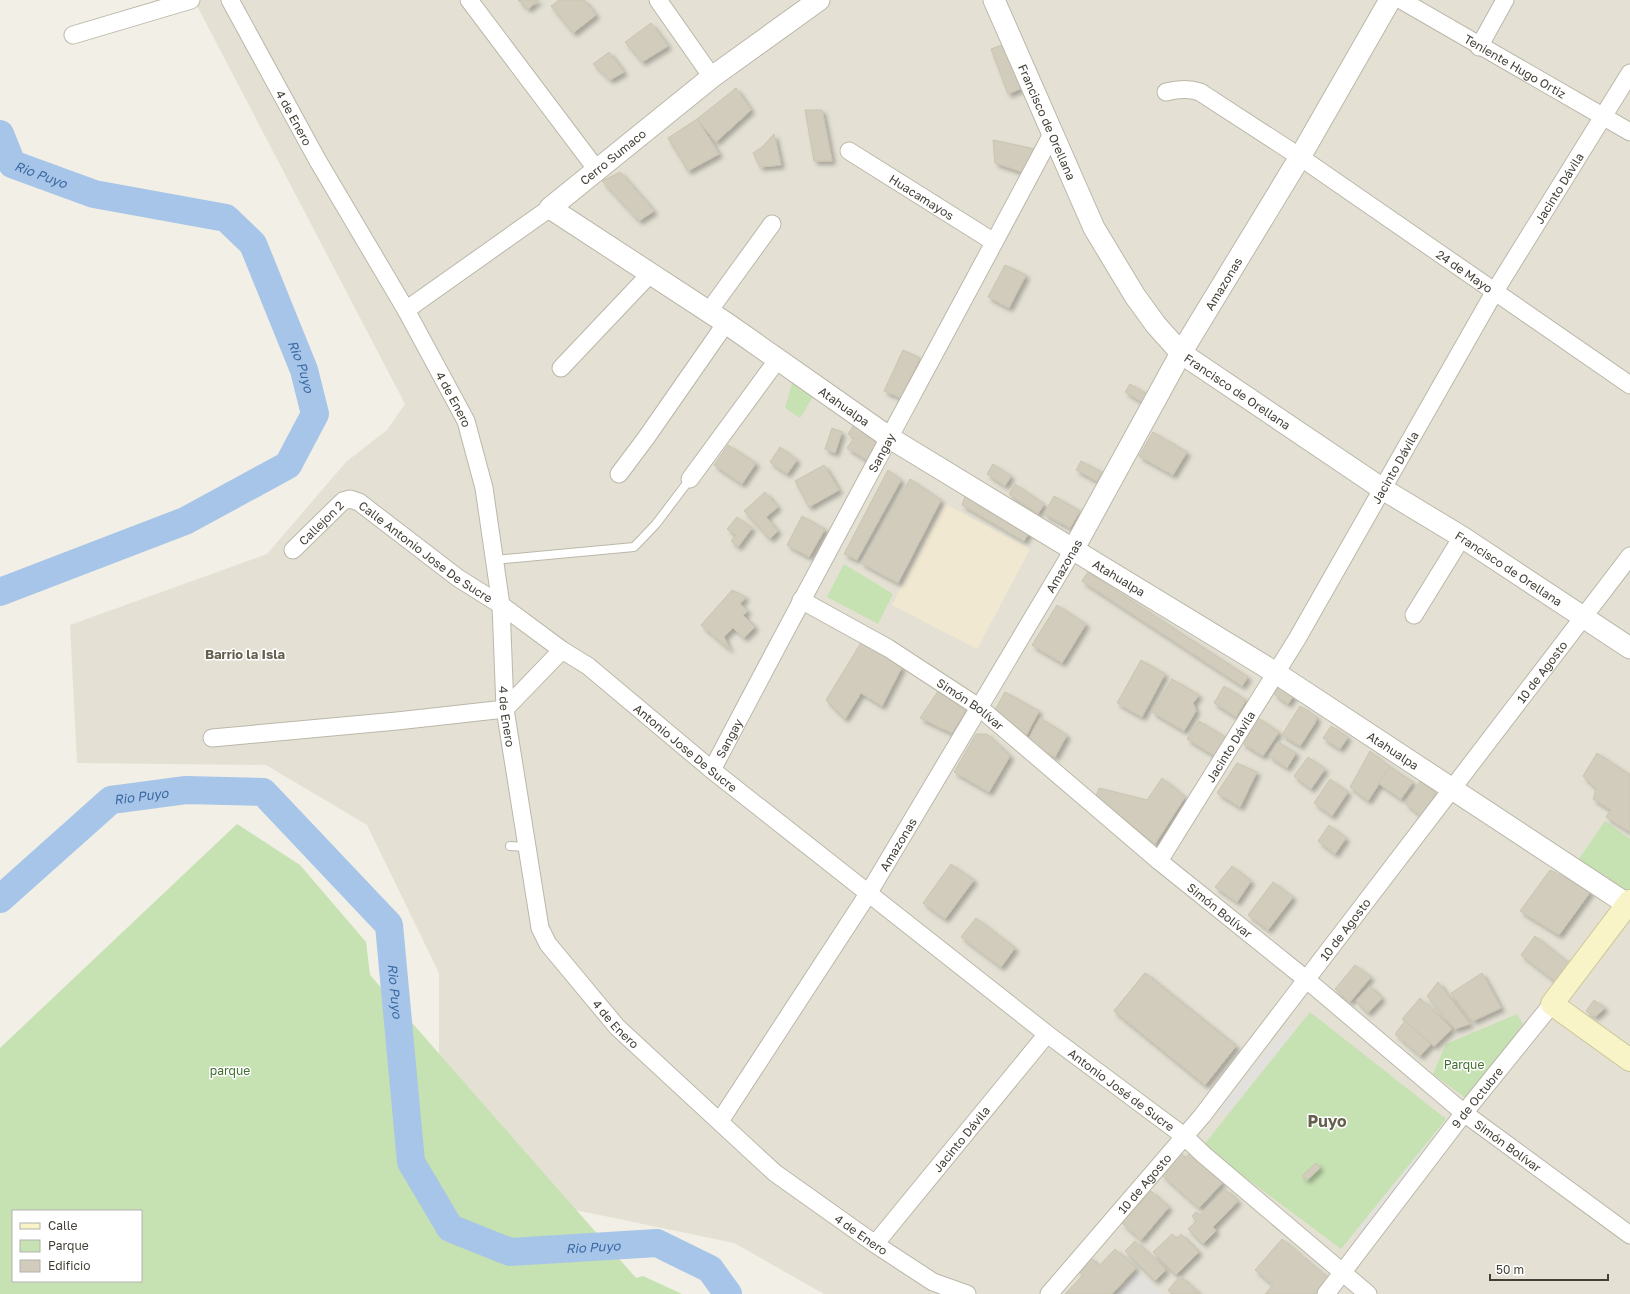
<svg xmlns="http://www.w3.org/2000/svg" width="1630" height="1294" font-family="'Golos Text',sans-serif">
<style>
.residential{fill:#e4e1d4}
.commercial{fill:#f1e8d2}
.green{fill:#c6e1b2;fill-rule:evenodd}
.parking{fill:#e2e1dd}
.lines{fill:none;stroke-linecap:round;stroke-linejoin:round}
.river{stroke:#a7c5e8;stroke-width:28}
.building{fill:#d1ccbc;stroke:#cbc4b0;filter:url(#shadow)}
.service-casing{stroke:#bbb7a9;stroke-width:10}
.minor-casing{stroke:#bbb7a9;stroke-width:19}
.tertiary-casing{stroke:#bbb7a9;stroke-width:23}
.secondary-casing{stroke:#ccc699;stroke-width:24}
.service{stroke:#fff;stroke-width:8}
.minor{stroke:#fff;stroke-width:17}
.tertiary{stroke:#fff;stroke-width:21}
.secondary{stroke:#f9f4c8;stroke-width:22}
.labels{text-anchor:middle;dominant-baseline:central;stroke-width:3;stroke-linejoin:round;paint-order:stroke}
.street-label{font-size:12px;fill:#433f36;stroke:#fff}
.park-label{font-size:12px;fill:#3f6e2f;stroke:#fff}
.water-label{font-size:13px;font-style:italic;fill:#3a69a4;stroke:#fff}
.neighbourhood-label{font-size:13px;font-weight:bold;fill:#655f4e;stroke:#fff}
.district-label{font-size:16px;font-weight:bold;fill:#655f4e;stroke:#fff}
</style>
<defs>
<filter id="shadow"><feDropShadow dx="3.5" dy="3.5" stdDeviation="2" flood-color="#0004"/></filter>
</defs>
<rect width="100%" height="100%" fill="#f1efe6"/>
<polygon class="residential" points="194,0 1630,0 1630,1294 824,1294 734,1243 508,1196 439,1159 439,973 367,825 266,765 77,763 70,625 267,554 346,462 387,430 405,404"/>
<polygon class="commercial" points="945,504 1030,549 977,649 892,605"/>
<g class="green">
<polygon points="794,377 816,392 800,418 785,408"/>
<polygon points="844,564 893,594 878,624 827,597"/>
<polygon points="1605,821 1630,839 1630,892 1626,897 1576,863"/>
<path d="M 237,824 L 300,865 L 366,942 L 370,975 L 636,1278 L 643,1276 L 682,1294 L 0,1294 L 0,1048 ZM 13,1211 L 141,1211 L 141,1281 L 13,1281 Z"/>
<polygon points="1310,1012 1446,1119 1341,1249 1203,1146"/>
<polygon points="1517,1014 1523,1024 1467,1099 1433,1074 1446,1044"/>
</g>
<g class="parking">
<polygon points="1290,1024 1295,1030 1226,1115 1219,1109"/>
<polygon points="1424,1147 1431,1154 1366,1238 1357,1231"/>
<polygon points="1137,1271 1164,1294 1116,1294"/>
</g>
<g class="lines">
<g class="river">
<path id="s1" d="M 0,134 L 12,164 L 94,194 L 226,218 L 253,244 L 304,370 L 315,414 L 288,465 L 185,521 L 0,592"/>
<path id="s2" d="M 0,899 L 111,800 L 186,790 L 263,792 L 389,925 L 411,1162 L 450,1228 L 510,1252 L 657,1243 L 710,1269 L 728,1294"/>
</g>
</g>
<g class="building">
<polygon points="518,0 539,0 528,9"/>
<polygon points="559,0 584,0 596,15 573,33 551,6"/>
<polygon points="651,23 668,46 642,62 625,42"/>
<polygon points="1010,42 1027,86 1008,94 991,49"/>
<polygon points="609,52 624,72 610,80 593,64"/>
<polygon points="736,88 751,110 716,142 697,119"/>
<polygon points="805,110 822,110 832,161 814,161"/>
<polygon points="697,119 719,154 688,171 668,138"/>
<polygon points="774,134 781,165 760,167 753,153 762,147"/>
<polygon points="993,140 1035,149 1022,172 995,163"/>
<polygon points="620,172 654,211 639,221 602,181"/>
<polygon points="1005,265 1026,275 1009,308 988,297"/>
<polygon points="903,350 920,358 901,398 884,391"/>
<polygon points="1130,384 1147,394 1142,402 1125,392"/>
<polygon points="855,423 880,439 867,460 847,448 854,438 848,434"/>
<polygon points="832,428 842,432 835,453 825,449"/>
<polygon points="1153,432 1187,452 1173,475 1139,456"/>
<polygon points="728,445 756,463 742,484 714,465"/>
<polygon points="780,447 797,460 787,474 770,462"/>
<polygon points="1081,461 1102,472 1097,481 1076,470"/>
<polygon points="993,464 1011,476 1005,486 987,474"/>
<polygon points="824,465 839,490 809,507 795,481"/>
<polygon points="888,470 901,480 857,560 844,554"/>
<polygon points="910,479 941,500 898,583 861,563"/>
<polygon points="1015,484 1044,504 1038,514 1009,494"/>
<polygon points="967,491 1030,531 1024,541 962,505"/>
<polygon points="765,492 778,507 766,517 778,531 770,539 744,511"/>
<polygon points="1054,496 1080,511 1070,528 1044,514"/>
<polygon points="802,516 825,529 809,557 787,545"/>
<polygon points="737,517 752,528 738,547 731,541 736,535 727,529"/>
<polygon points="1088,572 1248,677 1242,686 1082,581"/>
<polygon points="732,590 746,597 740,604 748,611 743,615 755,627 744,638 733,628 724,637 730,650 701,625"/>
<polygon points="1057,605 1086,624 1062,663 1032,645"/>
<polygon points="862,641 902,667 882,706 861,693 845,719 826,700"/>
<polygon points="1141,660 1165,674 1142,717 1117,703"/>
<polygon points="1172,679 1199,695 1193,703 1196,711 1184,731 1152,712"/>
<polygon points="1280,685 1294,695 1288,704 1274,694"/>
<polygon points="1224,686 1246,700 1236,717 1214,703"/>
<polygon points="938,691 967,709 952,733 920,718"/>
<polygon points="1005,692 1039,711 1026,736 991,717"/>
<polygon points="1300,706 1317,717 1315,723 1300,746 1282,735"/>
<polygon points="1040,718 1067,735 1055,757 1027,742"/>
<polygon points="1258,718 1279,732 1263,756 1242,743"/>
<polygon points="1199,721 1227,738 1215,756 1187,739"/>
<polygon points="1331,726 1348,737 1340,749 1323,738"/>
<polygon points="976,734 987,734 1010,756 989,792 954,772"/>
<polygon points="1278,742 1296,753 1287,768 1269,756"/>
<polygon points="1370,751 1390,767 1368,801 1350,787"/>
<polygon points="1597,753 1630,775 1630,832 1606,817 1611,810 1593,799 1596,789 1583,776"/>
<polygon points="1308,757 1325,769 1311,789 1294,776"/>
<polygon points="1237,763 1257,772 1240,807 1217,793"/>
<polygon points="1390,767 1413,782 1401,799 1378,783"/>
<polygon points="1162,778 1185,797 1155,844 1096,796 1099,788 1147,800"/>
<polygon points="1330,779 1348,792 1332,816 1314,803"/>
<polygon points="1420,781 1436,793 1421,816 1405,803"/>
<polygon points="1329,825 1346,838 1335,854 1318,841"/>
<polygon points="951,864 974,880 945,919 923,903"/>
<polygon points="1232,866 1251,881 1237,902 1215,887"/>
<polygon points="1550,870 1591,891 1559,935 1520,911"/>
<polygon points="1273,882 1293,897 1268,930 1248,915"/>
<polygon points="976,918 1015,948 1001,967 961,937"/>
<polygon points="1535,936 1574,967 1560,985 1521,955"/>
<polygon points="1355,965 1371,977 1350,1002 1335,989"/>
<polygon points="1145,973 1236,1046 1205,1085 1114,1011"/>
<polygon points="1145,973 1236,1046 1205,1085 1114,1011"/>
<polygon points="1145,973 1236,1046 1205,1085 1114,1011"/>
<polygon points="1482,973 1501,1008 1473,1021 1451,993"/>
<polygon points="1438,982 1470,1024 1455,1029 1427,996"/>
<polygon points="1370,986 1382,998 1368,1013 1356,1001"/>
<polygon points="1420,998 1452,1029 1434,1046 1402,1019"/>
<polygon points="1594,1000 1605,1008 1595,1017 1586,1011"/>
<polygon points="1405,1021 1431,1044 1420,1056 1395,1034"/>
<polygon points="1181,1153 1186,1158 1190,1153 1223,1182 1199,1208 1162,1175"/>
<polygon points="1316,1163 1320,1168 1307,1180 1302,1176"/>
<polygon points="1225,1189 1238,1201 1213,1227 1216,1231 1203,1244 1188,1229 1196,1221 1192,1216 1196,1212 1200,1215"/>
<polygon points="1151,1191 1169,1207 1141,1240 1122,1223"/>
<polygon points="1172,1234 1177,1238 1181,1234 1199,1252 1176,1275 1153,1252"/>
<polygon points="1282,1239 1329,1279 1316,1294 1265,1294 1273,1285 1255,1270"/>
<polygon points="1135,1241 1166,1270 1155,1281 1125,1251"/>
<polygon points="1115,1249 1136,1268 1112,1294 1065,1294 1083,1275 1078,1271 1090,1257 1099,1266"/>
<polygon points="1180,1276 1199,1293 1199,1294 1172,1294 1168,1290"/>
</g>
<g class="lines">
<g class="service-casing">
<g id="service">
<polyline points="495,560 634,547 656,524 690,479"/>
<polyline points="510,846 527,847"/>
</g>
</g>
<g class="minor-casing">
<g id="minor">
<path id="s3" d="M 230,0 L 318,161 L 406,310 L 466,421 L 484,488 L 501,605 L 505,709 L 540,928 L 548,944 L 617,1027 L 775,1173 L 875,1244 L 933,1282 L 967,1294"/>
<polyline points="469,0 597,170"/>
<polyline points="658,0 712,77"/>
<path id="s4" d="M 1401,0 L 1630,132"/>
<polyline points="73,35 191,0"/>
<polyline points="1479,47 1505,0"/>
<path id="s5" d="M 1166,92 C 1178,89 1188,88 1200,92 L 1300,157 L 1630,385"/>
<path id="s6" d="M 849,151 L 994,242"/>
<polyline points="406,310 550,208"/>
<polyline points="709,311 772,224"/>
<polyline points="561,368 650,274"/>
<polyline points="619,474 646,438 726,323"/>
<polyline points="690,479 778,359"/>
<path id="s7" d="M 293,550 L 343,501 L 350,499 L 359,502 L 458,578 L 501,605 L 562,650 L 588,666 L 712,770 L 1047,1034 L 1184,1136 L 1204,1155 L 1368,1294"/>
<path id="s8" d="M 801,600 L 888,648 L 980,708 L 1159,861 L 1307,980 L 1464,1113 L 1630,1235"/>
<polyline points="1414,615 1462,537"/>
<polyline points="212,738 397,721 505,709 562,650"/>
<path id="s9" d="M 712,770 C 823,558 939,347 1052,134"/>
<path id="s10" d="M 1159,861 L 1297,639 L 1495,291 L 1630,73"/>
<path id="s11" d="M 720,1121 L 868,894 L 1073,550"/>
<path id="s12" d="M 875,1244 L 1047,1034"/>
<path id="s13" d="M 1049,1294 L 1202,1116 L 1630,556"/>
<path id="s14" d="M 1326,1294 L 1464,1113 L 1552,1004"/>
</g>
</g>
<g class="tertiary-casing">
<g id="tertiary">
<path id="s15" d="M 819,0 L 712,77 L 550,208 L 726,323 L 890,438 L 1276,673 L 1630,906"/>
<path id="s16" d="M 994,0 L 1094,228 L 1135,296 L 1156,325 L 1181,353 L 1381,488 L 1462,537 L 1630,648"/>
<path id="s17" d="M 1073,550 L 1181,353 L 1300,157 L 1390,0"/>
</g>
</g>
<g class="secondary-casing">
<polyline id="secondary" points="1630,901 1552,1004 1630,1060"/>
</g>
<use href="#service" class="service"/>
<use href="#minor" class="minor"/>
<use href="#tertiary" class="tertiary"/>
<use href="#secondary" class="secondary"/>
</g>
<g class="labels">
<g class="street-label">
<text stroke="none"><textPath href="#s4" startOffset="132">Teniente Hugo Ortiz</textPath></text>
<text stroke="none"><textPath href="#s3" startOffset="134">4 de Enero</textPath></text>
<text stroke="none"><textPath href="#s16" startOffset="133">Francisco de Orellana</textPath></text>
<text transform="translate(613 157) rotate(-39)">Cerro Sumaco</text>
<text stroke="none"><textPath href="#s10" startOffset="783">Jacinto Dávila</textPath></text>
<text stroke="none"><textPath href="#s6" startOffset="86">Huacamayos</textPath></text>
<text stroke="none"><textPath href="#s5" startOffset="354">24 de Mayo</textPath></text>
<text stroke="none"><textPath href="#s17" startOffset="306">Amazonas</textPath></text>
<text stroke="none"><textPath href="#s16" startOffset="470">Francisco de Orellana</textPath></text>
<text stroke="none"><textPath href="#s3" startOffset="458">4 de Enero</textPath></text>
<text stroke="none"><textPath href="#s15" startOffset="695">Atahualpa</textPath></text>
<text stroke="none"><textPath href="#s9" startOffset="360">Sangay</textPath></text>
<text stroke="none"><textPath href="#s10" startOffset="459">Jacinto Dávila</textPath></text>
<text stroke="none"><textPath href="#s7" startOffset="39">Callejon 2</textPath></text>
<text stroke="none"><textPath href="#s7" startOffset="170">Calle Antonio Jose De Sucre</textPath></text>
<text transform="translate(1064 566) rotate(-60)">Amazonas</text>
<text stroke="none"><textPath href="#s16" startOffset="794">Francisco de Orellana</textPath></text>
<text stroke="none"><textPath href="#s15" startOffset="1019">Atahualpa</textPath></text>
<text stroke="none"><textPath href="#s13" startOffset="794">10 de Agosto</textPath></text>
<text stroke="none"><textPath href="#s8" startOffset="199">Simón Bolívar</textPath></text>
<text stroke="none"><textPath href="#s3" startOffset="782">4 de Enero</textPath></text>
<text stroke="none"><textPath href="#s9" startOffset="36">Sangay</textPath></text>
<text stroke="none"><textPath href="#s10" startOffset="135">Jacinto Dávila</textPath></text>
<text stroke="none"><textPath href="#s7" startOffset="496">Antonio Jose De Sucre</textPath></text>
<text stroke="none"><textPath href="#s15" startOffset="1343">Atahualpa</textPath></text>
<text stroke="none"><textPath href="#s11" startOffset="329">Amazonas</textPath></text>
<text stroke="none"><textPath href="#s8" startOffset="523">Simón Bolívar</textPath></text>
<text stroke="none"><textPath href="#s13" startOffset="470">10 de Agosto</textPath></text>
<text stroke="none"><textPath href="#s3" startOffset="1119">4 de Enero</textPath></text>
<text stroke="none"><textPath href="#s7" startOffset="1050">Antonio José de Sucre</textPath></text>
<text stroke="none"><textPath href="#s14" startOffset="248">9 de Octubre</textPath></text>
<text stroke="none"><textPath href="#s12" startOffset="136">Jacinto Dávila</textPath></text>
<text stroke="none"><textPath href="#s8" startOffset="895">Simón Bolívar</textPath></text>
<text stroke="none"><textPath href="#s13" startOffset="146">10 de Agosto</textPath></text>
<text stroke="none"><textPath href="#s3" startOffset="1443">4 de Enero</textPath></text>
</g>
<g class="park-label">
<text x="1464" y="1064">Parque</text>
<text x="230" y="1070">parque</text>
</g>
<g class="water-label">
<text stroke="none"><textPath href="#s1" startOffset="63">Rio Puyo</textPath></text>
<text stroke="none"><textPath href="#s1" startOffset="423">Rio Puyo</textPath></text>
<text stroke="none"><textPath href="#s2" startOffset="179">Rio Puyo</textPath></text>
<text stroke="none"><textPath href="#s2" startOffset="551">Rio Puyo</textPath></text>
<text stroke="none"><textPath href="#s2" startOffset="947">Rio Puyo</textPath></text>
</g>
<g class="neighbourhood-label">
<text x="245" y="654">Barrio la Isla</text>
</g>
<g class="district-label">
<text x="1327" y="1121">Puyo</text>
</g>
</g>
<rect x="12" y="1210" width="130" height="72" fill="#ffffff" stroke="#b4b2af"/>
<rect x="20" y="1223" width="20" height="6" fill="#f9f4c8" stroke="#b4b2af"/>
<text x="48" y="1230" font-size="12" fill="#433f36">Calle</text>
<rect x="20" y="1240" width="20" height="12" fill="#c6e1b2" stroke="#b4b2af"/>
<text x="48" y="1250" font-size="12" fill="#433f36">Parque</text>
<rect x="20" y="1260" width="20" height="12" fill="#d1ccbc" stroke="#b4b2af"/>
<text x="48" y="1270" font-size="12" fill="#433f36">Edificio</text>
<path d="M1490 1274v6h118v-6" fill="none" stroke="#433f36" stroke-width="2"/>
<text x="1496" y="1274" font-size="12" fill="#433f36" stroke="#ffffff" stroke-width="3" paint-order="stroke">50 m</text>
</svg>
